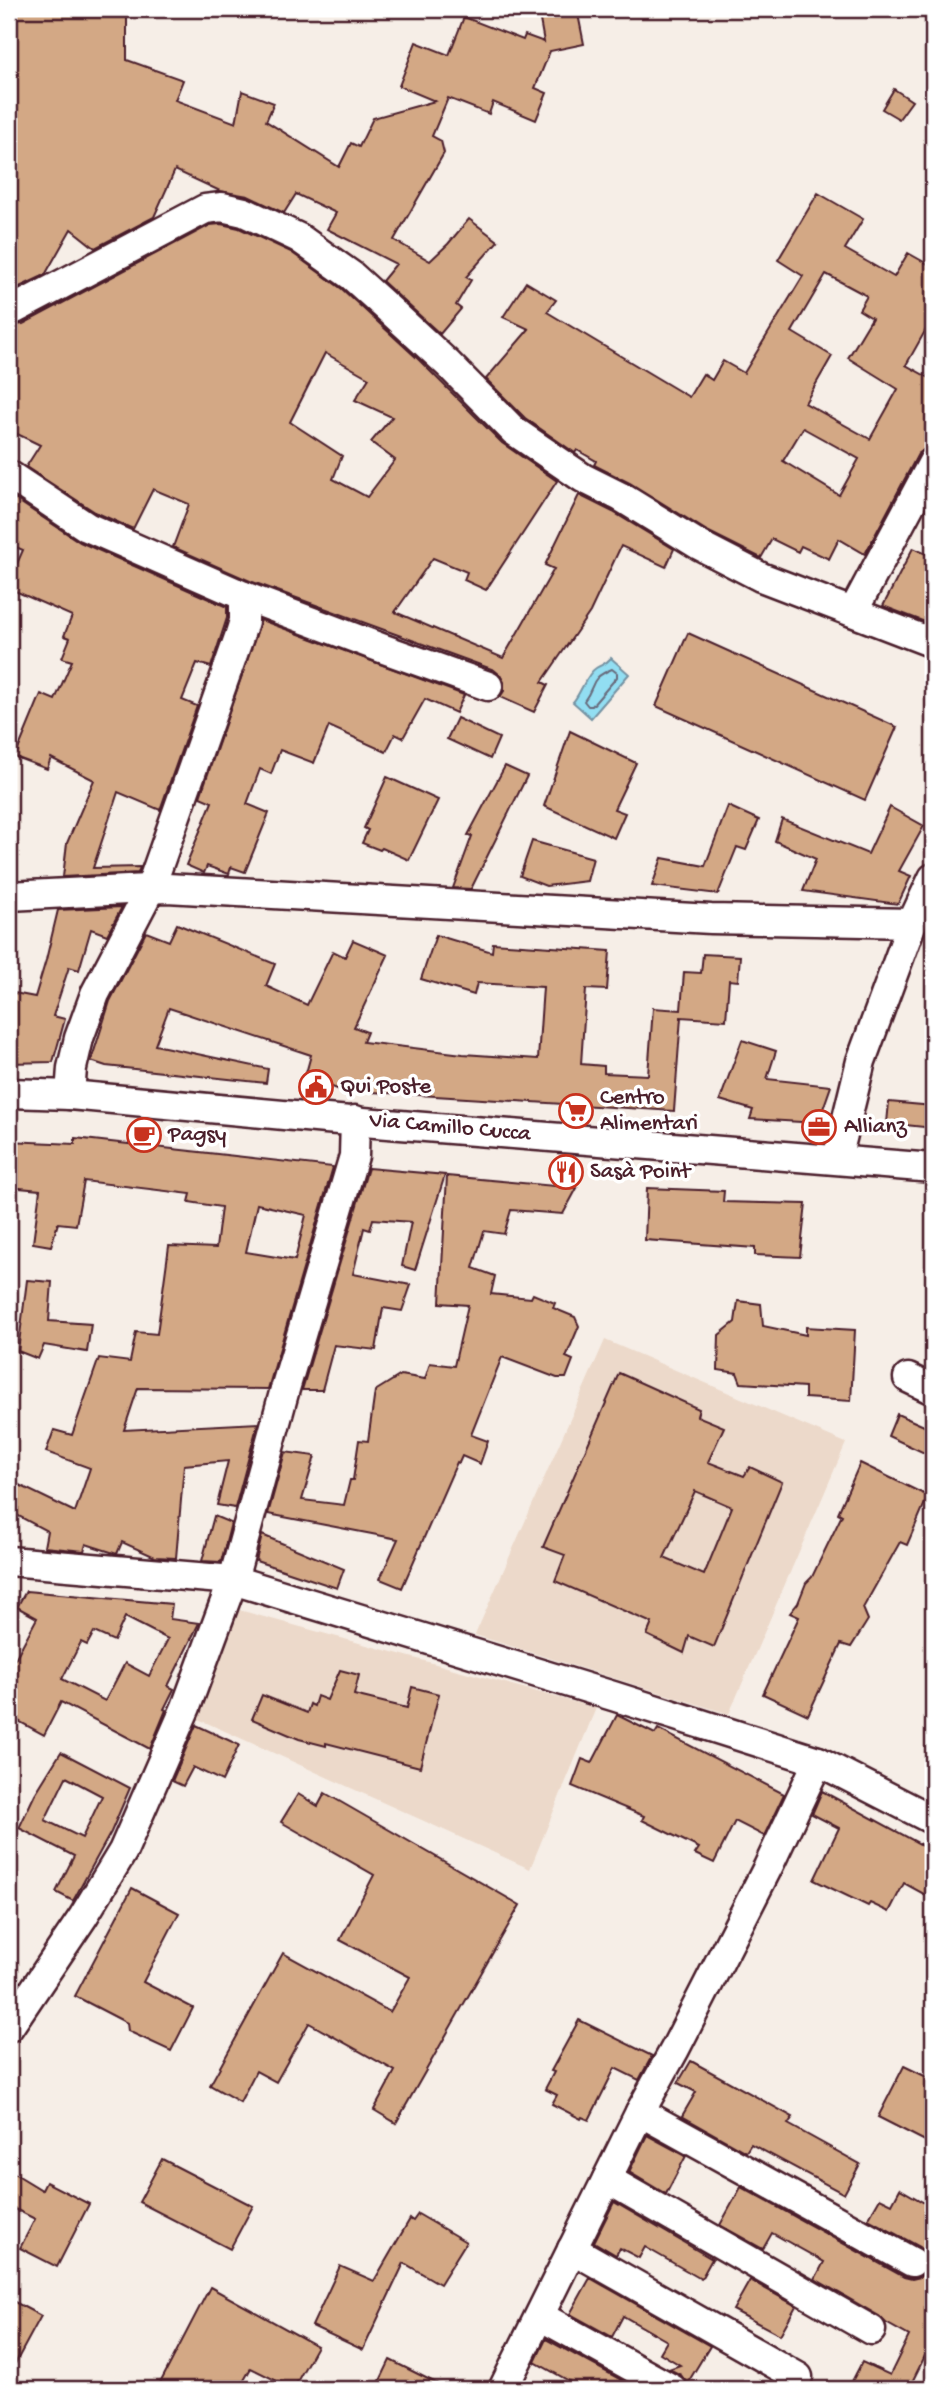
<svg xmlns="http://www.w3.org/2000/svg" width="942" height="2398" font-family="'Gochi Hand',sans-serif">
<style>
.built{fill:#ecd9ca}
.water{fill:#92def2;stroke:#7592a2;stroke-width:2}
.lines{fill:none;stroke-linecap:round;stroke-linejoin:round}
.shore{stroke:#676b7b;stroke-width:2}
.building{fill:#d3a885;stroke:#4a1f2b;stroke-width:2;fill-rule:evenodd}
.minor-casing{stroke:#4a1f2b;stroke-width:33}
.minor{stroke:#fff;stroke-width:28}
.labels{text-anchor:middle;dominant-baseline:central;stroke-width:7;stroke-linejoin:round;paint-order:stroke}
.poi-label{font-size:23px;fill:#4a1f2b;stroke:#fff;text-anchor:start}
.street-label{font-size:23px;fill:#4a1f2b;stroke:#fff}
</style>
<rect width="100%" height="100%" fill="#f6eee7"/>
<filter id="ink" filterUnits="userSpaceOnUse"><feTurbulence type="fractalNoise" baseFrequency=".0143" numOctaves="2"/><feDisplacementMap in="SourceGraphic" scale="14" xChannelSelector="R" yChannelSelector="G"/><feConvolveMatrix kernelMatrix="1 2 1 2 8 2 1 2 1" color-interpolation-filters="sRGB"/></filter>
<g filter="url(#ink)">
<g class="built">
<polygon points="605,1340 846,1443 729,1714 475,1635"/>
<polygon points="239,1610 596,1708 530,1869 196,1718"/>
</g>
<path class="water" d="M 611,658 L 629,674 L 591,718 L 573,702 C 581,693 586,674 596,668 C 602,664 605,665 611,658 Z"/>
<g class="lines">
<path class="shore" d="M 612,669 L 617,673 L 617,677 L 592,706 L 588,706 L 584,701 C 597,684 588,679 612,669 Z"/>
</g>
<g class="building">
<polygon points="9,9 127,9 127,60 183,80 175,100 236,123 242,91 274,103 266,121 339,167 351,143 359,147 373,118 435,101 399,86 416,42 449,55 464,17 523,40 525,35 544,42 538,9 577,9 584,44 550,51 535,88 547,93 536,120 493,102 489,114 448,98 432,136 441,141 444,153 394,240 430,261 448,244 469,219 498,241 466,277 471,280 456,305 461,309 440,334 382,281 396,264 327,229 336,213 296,194 284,213 248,196 220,191 175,170 154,217 95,248 71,229 45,275 9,292"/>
<polygon points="894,89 912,101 899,119 882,109"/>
<path d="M 818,193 L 863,219 L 845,249 L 894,277 L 908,253 L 933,267 L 933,317 L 906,365 L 933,380 L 933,437 L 928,447 L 918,454 L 865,554 L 839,539 L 829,559 L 801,546 L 798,552 L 772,539 L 761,558 L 707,531 L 630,483 L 594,465 L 596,461 L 577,450 L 575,453 L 525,418 L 486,379 L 529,329 L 503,317 L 526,282 L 556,300 L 547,312 L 689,397 L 703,374 L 712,380 L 723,361 L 744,373 L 803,276 L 778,260 ZM 826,274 L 867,296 L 859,310 L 872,318 L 848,358 L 898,389 L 870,439 L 805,403 L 832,356 L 792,332 ZM 803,428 L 859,459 L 839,495 L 783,461 Z"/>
<path d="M 221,224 L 239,228 L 291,252 L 342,289 L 419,360 L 502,443 L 557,481 L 486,590 L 464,580 L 467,572 L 433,558 L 395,612 L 503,658 L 554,569 L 545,565 L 579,495 L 613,512 L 674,549 L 666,567 L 621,546 L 590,612 L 542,682 L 548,685 L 534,712 L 500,697 L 504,691 L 504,682 L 500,675 L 494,670 L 250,581 L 173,547 L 189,504 L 153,489 L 133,529 L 95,512 L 26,467 L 40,445 L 9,430 L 9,326 L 23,324 L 210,225 ZM 325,353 L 369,378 L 355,400 L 392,417 L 371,442 L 395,460 L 367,497 L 333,479 L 342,456 L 290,422 Z"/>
<polygon points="12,497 80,542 227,607 227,618 211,667 197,663 182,700 197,706 160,810 118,792 93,868 140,867 138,873 63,877 67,843 94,780 51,758 47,769 15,757 41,694 55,700 72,661 62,658 70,638 64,636 72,616 15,591 12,575 23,550 9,544 9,505"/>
<polygon points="913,548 933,557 933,625 883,606"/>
<polygon points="261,620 464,695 456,713 425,699 403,738 395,734 386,752 329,726 314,763 280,750 271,774 260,769 247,804 269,813 245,872 231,867 229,874 207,866 204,873 186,865 212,802 200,797"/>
<polygon points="688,633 897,727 865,800 656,706"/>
<polygon points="457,718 499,738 490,759 447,739"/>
<polygon points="570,731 636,763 614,809 625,813 614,838 544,806"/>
<polygon points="505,766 527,776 471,889 453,888 472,836 468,835"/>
<polygon points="387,777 438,800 409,860 382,848 380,850 362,843 368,830 364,828"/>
<polygon points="728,806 759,820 746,850 737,847 718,894 652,886 662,858 705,866"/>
<polygon points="890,807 924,826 899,871 911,876 898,904 803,891 816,859 775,841 782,819 868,854"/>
<polygon points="532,841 593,858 587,881 546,886 520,876"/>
<polygon points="122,907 107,935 91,929 79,970 69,967 53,1016 65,1019 53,1062 9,1063 9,992 35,997 46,960 58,910"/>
<polygon points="177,924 275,964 266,986 307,1005 333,951 345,957 353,940 388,955 354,1027 367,1032 363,1042 463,1054 538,1059 543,987 477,983 474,995 421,979 436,935 492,952 493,943 610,951 607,990 586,989 581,1064 604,1066 604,1073 648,1075 653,1008 681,1010 684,972 701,973 703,954 740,956 738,981 729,980 726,1020 681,1017 674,1111 340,1090 305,1077 311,1055 169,1008 155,1045 268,1069 266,1083 106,1066 91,1061 110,1001 146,932 169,941"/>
<polygon points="742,1040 776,1051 767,1079 831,1086 818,1123 750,1119 753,1110 720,1100"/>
<polygon points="889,1102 933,1106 933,1128 887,1123"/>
<path d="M 75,1138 L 333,1167 L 268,1389 L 138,1388 L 124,1430 L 258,1423 L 235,1508 L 217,1505 L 228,1461 L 184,1465 L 176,1558 L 155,1557 L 122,1542 L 117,1554 L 86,1544 L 84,1551 L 44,1547 L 47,1531 L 9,1511 L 9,1480 L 75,1512 L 90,1468 L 46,1452 L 54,1430 L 72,1435 L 99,1358 L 130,1362 L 136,1332 L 157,1334 L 169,1246 L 216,1248 L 221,1207 L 189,1202 L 191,1194 L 84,1181 L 76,1225 L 58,1223 L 51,1246 L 33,1243 L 40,1190 L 9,1187 L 9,1141 L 75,1144 ZM 257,1204 L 306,1215 L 295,1260 L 246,1252 Z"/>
<polygon points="368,1168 445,1175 415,1270 402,1266 411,1222 373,1219 370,1230 364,1228 353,1274 411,1285 402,1311 383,1308 376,1350 334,1345 322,1390 302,1390"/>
<polygon points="447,1176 577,1188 563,1214 511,1210 504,1234 484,1231 473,1268 495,1276 491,1294 531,1298 533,1294 555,1303 553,1308 575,1317 579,1326 566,1357 573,1360 566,1378 557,1378 502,1357 471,1435 488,1441 480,1464 462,1456 459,1463 457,1462 402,1588 380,1579 398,1539 268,1514 285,1452 315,1456 302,1500 344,1505 350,1480 353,1480 359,1440 368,1441 375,1391 401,1375 425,1379 430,1363 454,1366 468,1305 440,1303"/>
<polygon points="647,1188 724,1191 723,1202 806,1204 800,1257 755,1255 755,1248 645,1240"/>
<polygon points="27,1280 52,1282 49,1321 91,1324 87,1352 44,1345 38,1359 18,1351"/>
<polygon points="738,1301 761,1304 763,1326 806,1335 806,1327 855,1330 851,1401 805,1398 805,1387 741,1383 737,1373 718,1370 719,1335 735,1322"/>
<path d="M 619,1373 L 699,1409 L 697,1416 L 724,1427 L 708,1462 L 744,1476 L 750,1467 L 782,1482 L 714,1647 L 689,1636 L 684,1653 L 647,1635 L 652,1623 L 555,1581 L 565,1555 L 543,1547 ZM 695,1491 L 732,1507 L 704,1575 L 664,1558 Z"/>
<polygon points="897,1414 933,1430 933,1457 888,1436"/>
<polygon points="860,1463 928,1496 907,1545 900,1542 863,1608 868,1620 851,1647 841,1644 808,1715 763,1694 799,1617 790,1613 798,1603 806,1583 812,1577 842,1515 838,1513"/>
<polygon points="214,1516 231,1523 221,1562 202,1561"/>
<polygon points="262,1535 344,1569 337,1588 256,1561"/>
<path d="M 26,1591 L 172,1604 L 170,1619 L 199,1623 L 168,1686 L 174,1689 L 164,1709 L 166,1710 L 150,1749 L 61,1702 L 44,1735 L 9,1716 L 9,1655 L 15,1659 L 37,1618 L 17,1607 ZM 125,1617 L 168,1639 L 149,1676 L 125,1663 L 105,1701 L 62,1679 L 81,1642 L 87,1645 L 94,1632 L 114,1641 Z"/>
<polygon points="340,1670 359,1675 354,1695 407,1708 412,1687 439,1694 420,1767 326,1743 326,1746 299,1739 252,1719 262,1695 307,1713 310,1704 314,1706 317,1696 327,1700"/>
<polygon points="617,1715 655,1734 658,1729 784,1794 764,1836 735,1821 714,1863 695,1854 699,1848 642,1820 644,1816 572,1786 582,1759 592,1763"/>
<polygon points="196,1725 239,1745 222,1781 193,1767 183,1786 172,1781"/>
<path d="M 61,1752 L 130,1788 L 111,1832 L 73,1901 L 56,1892 L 74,1856 L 19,1828 L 35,1794 ZM 66,1777 L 102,1796 L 82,1838 L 45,1820 Z"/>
<polygon points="822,1791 933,1851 933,1899 904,1883 889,1912 870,1903 868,1906 814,1880 839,1828 812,1814"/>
<polygon points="325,1793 520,1905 396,2123 374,2110 395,2071 309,2023 276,2082 256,2071 240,2102 210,2085 283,1953 390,2012 410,1977 340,1940 374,1875 281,1822 298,1794 318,1806"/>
<polygon points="132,1888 179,1913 143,1982 193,2008 171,2051 128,2031 127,2023 75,1996"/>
<polygon points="579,2020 652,2056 639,2080 615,2068 589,2120 582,2117 581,2119 552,2104 557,2095 545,2089 554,2072 551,2071"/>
<polygon points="691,2061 793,2117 788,2124 860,2164 844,2194 751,2144 746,2152 682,2116 696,2092 678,2083"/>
<polygon points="904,2066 933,2080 933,2145 878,2117"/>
<polygon points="647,2135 686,2156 666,2194 629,2172"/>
<polygon points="162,2159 253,2206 230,2249 139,2202"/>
<polygon points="9,2170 42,2190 46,2182 89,2204 57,2267 20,2248 35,2219 9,2206"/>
<polygon points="741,2187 904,2277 912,2279 920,2277 926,2271 929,2262 926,2253 920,2247 868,2219 880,2198 892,2204 900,2189 933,2208 933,2340 910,2386 917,2389 848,2389 862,2362 890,2375 909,2336 886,2323 879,2316 815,2279 824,2262 772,2233 763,2249 720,2225"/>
<polygon points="614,2202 712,2259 701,2279 645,2247 639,2258 620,2248 616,2255 594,2242"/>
<polygon points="418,2214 466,2242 440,2284 404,2263 363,2350 312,2326 340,2266 374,2281 410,2219 413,2221"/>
<polygon points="590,2278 710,2346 687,2384 681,2375 669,2369 680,2365 660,2353 667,2341 623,2316 612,2337 570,2314"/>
<polygon points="750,2280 796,2306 780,2335 733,2310"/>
<polygon points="210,2287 317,2346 293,2389 251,2368 239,2389 157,2389"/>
<polygon points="9,2299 41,2316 9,2375"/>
<polygon points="546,2339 638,2389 565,2389 569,2381 535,2362"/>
<polygon points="390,2360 448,2389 376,2389"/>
</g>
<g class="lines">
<g class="minor-casing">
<g id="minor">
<polyline points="9,309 15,309 205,209 222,207 244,212 299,238 352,276 394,314 448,364 514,431 583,478 621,497 699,545 761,577 933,643"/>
<polyline points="9,475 87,527 244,596 384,649 488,686"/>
<polyline points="853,612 933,462"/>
<polyline points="9,896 167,888 711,919 912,923"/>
<polyline points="9,1093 70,1095 326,1119 933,1168"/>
<polyline points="70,1095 72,1068 79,1038 95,994 150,889 239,637 244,621 244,596"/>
<polyline points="837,1159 861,1061 912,923 933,878"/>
<polyline points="908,1378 933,1390"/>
<polyline points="9,1561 233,1580 613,1696 818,1761 933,1820"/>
<polyline points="9,2027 83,1917 123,1851 186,1707 233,1580 285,1389 354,1156 355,1120"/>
<polyline points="640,2112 912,2262"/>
<polyline points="607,2179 871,2330"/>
<polyline points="572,2249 798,2377"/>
<polyline points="540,2316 672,2389"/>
<polyline points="503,2389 640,2112 675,2049 768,1867 818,1761"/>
</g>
</g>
<use href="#minor" class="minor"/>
</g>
</g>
<defs>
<g id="civic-ring" transform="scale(1.75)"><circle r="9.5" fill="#fff" stroke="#c8321e" stroke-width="1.5"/><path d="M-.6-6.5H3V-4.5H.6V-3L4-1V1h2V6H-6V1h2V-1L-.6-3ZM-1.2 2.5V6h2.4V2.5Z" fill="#c8321e"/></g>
<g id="supermarket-ring" transform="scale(1.75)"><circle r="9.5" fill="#fff" stroke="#c8321e" stroke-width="1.5"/><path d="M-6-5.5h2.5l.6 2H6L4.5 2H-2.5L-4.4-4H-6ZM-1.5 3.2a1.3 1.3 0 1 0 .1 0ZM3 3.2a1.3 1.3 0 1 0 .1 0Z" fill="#c8321e"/></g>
<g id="office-ring" transform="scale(1.75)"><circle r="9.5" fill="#fff" stroke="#c8321e" stroke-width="1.5"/><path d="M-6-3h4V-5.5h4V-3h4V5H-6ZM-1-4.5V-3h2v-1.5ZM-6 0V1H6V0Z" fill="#c8321e"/></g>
<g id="cafe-ring" transform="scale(1.75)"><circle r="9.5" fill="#fff" stroke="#c8321e" stroke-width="1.5"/><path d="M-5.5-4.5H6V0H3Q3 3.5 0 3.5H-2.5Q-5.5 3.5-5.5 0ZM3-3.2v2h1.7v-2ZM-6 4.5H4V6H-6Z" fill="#c8321e"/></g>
<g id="restaurant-ring" transform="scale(1.75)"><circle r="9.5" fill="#fff" stroke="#c8321e" stroke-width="1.5"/><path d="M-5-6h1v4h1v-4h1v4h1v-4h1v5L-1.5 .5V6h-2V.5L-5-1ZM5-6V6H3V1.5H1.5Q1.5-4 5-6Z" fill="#c8321e"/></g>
</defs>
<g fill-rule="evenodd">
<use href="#civic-ring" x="316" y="1087"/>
<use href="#supermarket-ring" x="576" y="1111"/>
<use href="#office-ring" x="819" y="1127"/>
<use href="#cafe-ring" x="144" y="1135"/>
<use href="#restaurant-ring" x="566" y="1172"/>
</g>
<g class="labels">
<g class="poi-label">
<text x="340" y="1087">Qui Poste</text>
<text x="600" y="1098">Centro<tspan x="600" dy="26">Alimentari</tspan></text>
<text x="844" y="1127">Allianz</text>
<text x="168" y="1135">Pagsy</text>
<text x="590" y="1172">Sasà Point</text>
</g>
<g class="street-label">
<text transform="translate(450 1128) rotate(5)">Via Camillo Cucca</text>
</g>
</g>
<rect width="942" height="2398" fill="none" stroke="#fff" stroke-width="35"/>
<rect x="18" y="18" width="907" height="2363" fill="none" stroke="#4a1f2b" stroke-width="2.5" filter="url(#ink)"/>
</svg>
